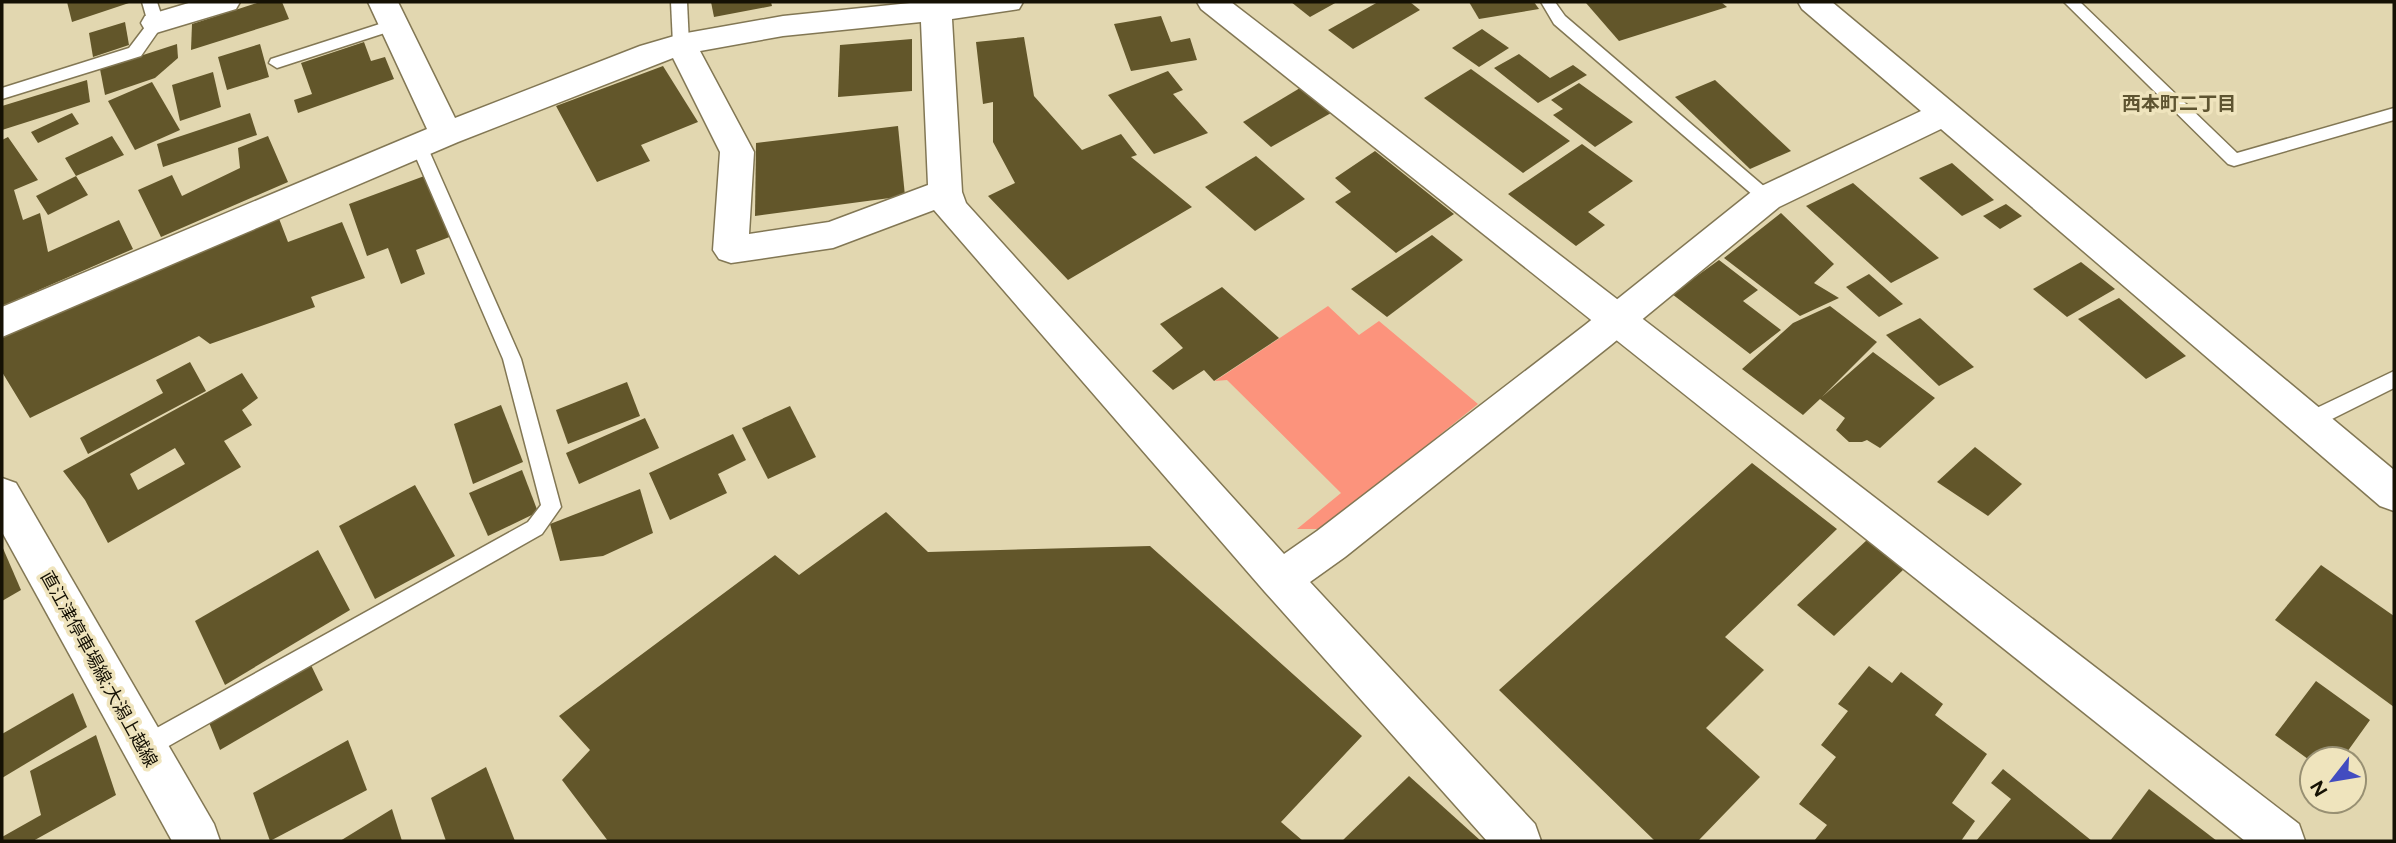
<svg xmlns="http://www.w3.org/2000/svg" width="2396" height="843" font-family="Figtree,'Noto Sans JP',sans-serif">
<style>
.green{fill:#fc937c}
.building{fill:#62562a;fill-rule:evenodd}
.lines{fill:none;stroke-linecap:round;stroke-linejoin:round}
.lane-casing{stroke:#827754;stroke-width:3}
.street-casing{stroke:#827754;stroke-width:3}
.secondary-casing{stroke:#827754;stroke-width:3}
.lane{fill:#fff;fill-rule:evenodd}
.street{fill:#fff;fill-rule:evenodd}
.secondary{fill:#fff;fill-rule:evenodd}
.labels{text-anchor:middle;dominant-baseline:central;stroke-width:7;stroke-linejoin:round;paint-order:stroke}
.street-label{font-size:18px;fill:#151104;stroke:#efe4bd}
.neighbourhood-label{font-size:19px;font-weight:bold;fill:#5e5431;stroke:#efe4bd}
</style>
<rect width="100%" height="100%" fill="#e2d7b0"/>
<polygon class="green" points="1328,306 1359,335 1379,321 1478,404 1323,529 1297,529 1341,493 1227,380 1215,381"/>
<g class="building">
<polygon points="67,2 132,2 72,22"/>
<polygon points="260,2 282,2 289,19 191,50 192,24"/>
<polygon points="711,2 771,2 772,6 714,17"/>
<polygon points="1291,2 1337,2 1310,17"/>
<polygon points="1378,2 1410,2 1420,10 1353,49 1328,30"/>
<polygon points="1469,2 1534,2 1539,9 1479,19"/>
<polygon points="1721,2 1727,7 1619,41 1586,3"/>
<polygon points="1161,16 1171,42 1190,38 1197,60 1131,71 1114,24"/>
<polygon points="125,22 129,45 93,57 89,33"/>
<polygon points="1482,29 1509,48 1479,67 1452,48"/>
<polygon points="1024,37 1034,96 1082,150 1121,134 1137,155 1131,157 1192,207 1068,280 988,196 1015,183 993,142 993,102 983,104 976,42"/>
<polygon points="912,39 912,91 838,97 840,45"/>
<polygon points="364,42 371,61 385,57 394,79 298,113 294,100 312,94 301,63"/>
<polygon points="177,44 178,58 155,78 105,95 100,69"/>
<polygon points="260,44 269,77 227,90 218,57"/>
<polygon points="1519,54 1550,78 1573,65 1587,75 1538,103 1494,68"/>
<polygon points="663,66 698,122 641,145 650,161 597,182 556,106"/>
<polygon points="1471,69 1570,141 1523,173 1424,98"/>
<polygon points="1168,71 1183,90 1173,94 1208,133 1154,154 1108,95"/>
<polygon points="213,72 221,107 180,121 172,85"/>
<polygon points="87,80 90,102 2,130 2,106"/>
<polygon points="1715,80 1791,151 1750,169 1675,97"/>
<polygon points="152,82 180,130 135,150 108,101"/>
<polygon points="1579,83 1633,122 1595,147 1553,115 1563,109 1551,100"/>
<polygon points="1300,88 1331,113 1271,147 1243,122"/>
<polygon points="72,113 79,124 38,143 31,132"/>
<polygon points="250,113 257,135 163,167 157,144"/>
<polygon points="898,126 905,196 755,216 756,143"/>
<polygon points="112,136 124,155 76,176 88,195 48,215 36,196 76,176 65,158"/>
<polygon points="268,136 288,182 161,237 138,190 172,175 182,196 240,168 238,148"/>
<polygon points="8,137 38,180 14,190 23,220 40,213 48,252 119,220 133,249 2,306 2,140"/>
<polygon points="1582,144 1633,181 1588,212 1605,225 1576,246 1508,194"/>
<polygon points="1375,151 1454,214 1396,253 1335,202 1351,192 1335,178"/>
<polygon points="1256,156 1305,199 1255,231 1205,187"/>
<polygon points="1952,163 1994,200 1962,216 1919,178"/>
<polygon points="427,175 452,236 416,250 425,274 401,284 388,248 367,256 349,204"/>
<polygon points="1853,183 1939,258 1891,283 1806,206"/>
<polygon points="2006,204 2022,216 2000,229 1983,216"/>
<polygon points="1781,213 1834,264 1814,283 1839,298 1800,316 1724,258"/>
<polygon points="278,216 288,242 342,222 365,278 311,297 315,307 210,344 199,336 30,418 2,372 2,336 165,262"/>
<polygon points="1432,235 1463,260 1387,317 1351,289"/>
<polygon points="1719,260 1758,290 1743,301 1781,330 1750,354 1672,294"/>
<polygon points="2081,262 2115,289 2067,317 2033,289"/>
<polygon points="1869,274 1903,304 1879,317 1846,287"/>
<polygon points="1222,287 1279,338 1214,381 1204,370 1173,390 1152,371 1183,348 1160,324"/>
<polygon points="2119,298 2186,356 2146,379 2078,319"/>
<polygon points="1830,306 1877,342 1822,397 1873,352 1935,398 1880,448 1867,440 1862,442 1849,442 1836,430 1845,418 1820,399 1803,415 1742,369 1793,323"/>
<polygon points="1920,318 1974,367 1939,386 1886,335"/>
<polygon points="190,362 206,391 88,454 80,438 163,393 156,380"/>
<path d="M 242,373 L 258,398 L 242,410 L 252,425 L 224,441 L 241,467 L 108,543 L 85,500 L 63,471 ZM 175,448 L 185,464 L 138,490 L 130,474 Z"/>
<polygon points="627,382 640,416 568,444 556,410"/>
<polygon points="501,405 523,462 473,484 454,424"/>
<polygon points="790,406 816,457 768,479 742,428"/>
<polygon points="645,418 659,448 579,484 566,453"/>
<polygon points="733,434 746,460 718,474 727,493 670,520 649,473"/>
<polygon points="1975,447 2022,484 1988,516 1937,482"/>
<polygon points="1752,463 1837,529 1725,637 1764,670 1706,728 1760,777 1698,841 1655,841 1499,690"/>
<polygon points="522,470 538,512 488,536 469,493"/>
<polygon points="415,485 455,556 375,599 339,526"/>
<polygon points="640,489 653,533 603,556 560,561 550,524"/>
<polygon points="886,512 928,552 1150,546 1362,736 1281,822 1303,841 608,841 562,780 590,750 559,716 775,555 799,575"/>
<polygon points="1868,539 1904,569 1834,636 1797,605"/>
<polygon points="2,546 21,590 2,601"/>
<polygon points="318,550 350,610 225,685 195,621"/>
<polygon points="2321,565 2394,616 2394,707 2275,620"/>
<polygon points="309,661 323,690 220,750 208,720"/>
<polygon points="1869,666 1892,683 1901,672 1943,704 1935,715 1987,754 1952,803 1975,821 1961,841 1814,841 1827,825 1799,804 1836,757 1821,745 1848,711 1838,704"/>
<polygon points="2316,681 2370,720 2342,759 2312,759 2312,762 2275,735"/>
<polygon points="73,693 87,727 2,778 2,734"/>
<polygon points="96,735 116,795 33,841 2,841 2,837 41,815 30,771"/>
<polygon points="348,740 367,790 270,841 253,793"/>
<polygon points="486,767 515,841 446,841 431,798"/>
<polygon points="2003,769 2092,841 1976,841 2011,799 1991,783"/>
<polygon points="1409,776 1481,841 1342,841"/>
<polygon points="2149,789 2217,841 2110,841"/>
<polygon points="392,809 402,841 340,841"/>
</g>
<g class="lines">
<g class="lane-casing">
<g id="lane">
<polygon points="142,2 157,2 164,23 141,56 2,99 2,88 129,48 148,23"/>
<polygon points="671,2 687,2 689,44 681,49 673,44"/>
<polygon points="1541,2 1555,2 1565,16 1773,194 1776,198 1773,202 1761,202 1554,24"/>
<polygon points="2064,2 2080,2 2237,153 2394,108 2394,120 2234,166 2228,164"/>
<polygon points="392,20 397,21 400,25 397,29 277,68 269,63 271,59"/>
<polygon points="419,140 427,146 521,359 561,507 542,534 151,756 143,759 135,756 132,748 135,740 528,522 541,505 503,359 411,146"/>
<polygon points="2394,371 2394,388 2316,427 2309,429 2302,427 2299,421 2302,415"/>
</g>
</g>
<g class="street-casing">
<g id="street">
<polygon points="192,2 240,2 236,9 156,33 145,30 141,23 145,16"/>
<path d="M 368,2 L 398,2 L 455,118 L 640,46 L 681,34 L 783,16 L 920,2 L 1023,2 L 1019,9 L 952,19 L 962,192 L 966,203 L 1284,554 L 1317,531 L 1585,325 L 1755,189 L 1921,111 L 1802,9 L 1798,2 L 1832,2 L 2394,470 L 2394,511 L 2380,506 L 1941,129 L 1779,207 L 1611,345 L 1345,557 L 1310,582 L 1535,824 L 1541,841 L 1487,841 L 1265,592 L 934,210 L 833,248 L 731,263 L 719,259 L 713,250 L 720,152 L 673,58 L 458,142 L 2,337 L 2,307 L 427,129 ZM 921,22 L 928,185 L 829,222 L 749,234 L 754,152 L 700,51 L 783,36 Z"/>
</g>
</g>
<g class="secondary-casing">
<g id="secondary">
<polygon points="1197,2 1231,2 2299,824 2305,841 2245,841 1201,9"/>
<polygon points="2,478 16,483 214,824 220,841 172,841 2,532"/>
</g>
</g>
<use href="#lane" class="lane"/>
<use href="#street" class="street"/>
<use href="#secondary" class="secondary"/>
</g>
<g class="labels">
<g class="street-label">
<text transform="translate(99 669) rotate(61)">直江津停車場線;大潟上越線</text>
</g>
<g class="neighbourhood-label">
<text x="2179" y="103">西本町二丁目</text>
</g>
</g>
<rect width="2396" height="843" fill="none" stroke="#151104" stroke-width="7"/>
<g transform="translate(2333 780) rotate(239)"><circle r="33" fill="#efe4bd" stroke="#989073" stroke-width="2"/>
<path d="M0-5L12 26L0 18L-12 26Z" fill="#424cc0"/>
<text y="-10" font-size="19" font-weight="bold" text-anchor="middle" fill="#151104">N</text>
</g>
</svg>
